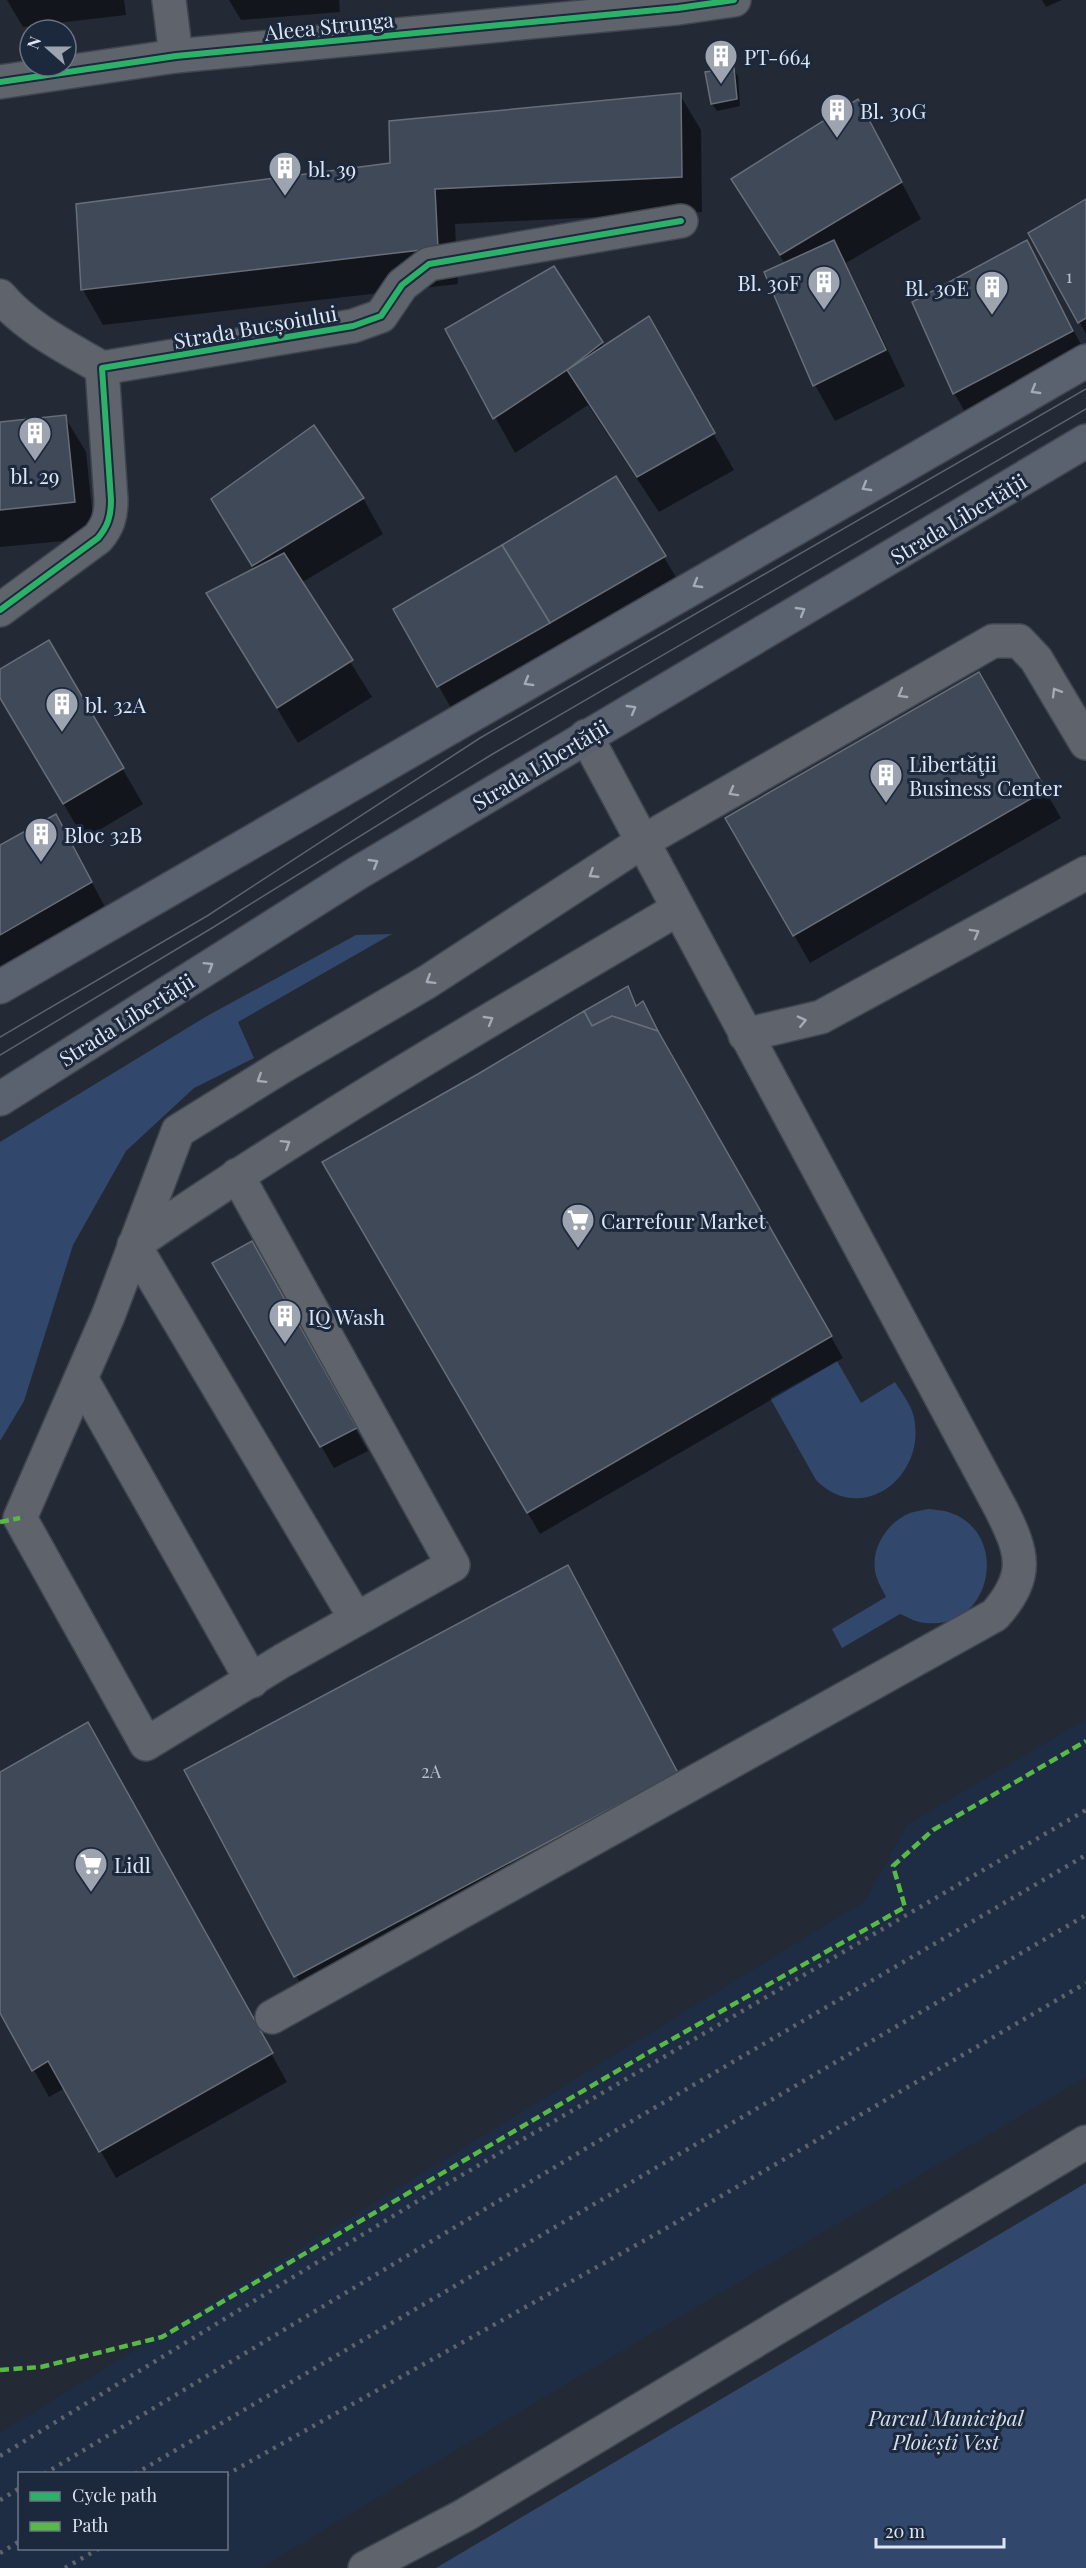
<svg xmlns="http://www.w3.org/2000/svg" width="1086" height="2568" font-family="'Playfair Display',serif">
<style>
.built{fill:#1e2d44;fill-rule:evenodd}
.green{fill:#31486c}
.shadow{fill:#0007}
.building{fill:#404958;stroke:#686e78;stroke-width:1.5}
.lines{fill:none;stroke-linecap:round;stroke-linejoin:round}
.minor-casing{stroke:#40454f;stroke-width:36}
.major-casing{stroke:#40454f;stroke-width:36}
.minor{stroke:#5e636c;stroke-width:33}
.major{stroke:#5a616f;stroke-width:33}
.tram{stroke:#5e636c;stroke-width:1.5}
.rail{stroke:#5e636c;stroke-width:4.5;stroke-dasharray:3 6;stroke-linecap:butt}
.quiet{stroke:#58b947;stroke-width:4.5;stroke-dasharray:9 4.5;stroke-linecap:butt}
.cycleway-casing{stroke:#1c283c;stroke-width:10}
.cycleway{stroke:#2db169;stroke-width:6}
.oneway{stroke:#a3aab8}
.oneway2{stroke:#a4abb6}
.labels{text-anchor:middle;dominant-baseline:central;stroke-width:6;stroke-linejoin:round;paint-order:stroke}
.number-label{font-size:18px;fill:#b6bfcc}
.street-label{font-size:21px;fill:#dee6f3;stroke:#1c283c}
.poi-label{font-size:21px;fill:#dee6f3;stroke:#1c283c;text-anchor:start}
.park-label{font-size:21px;font-style:italic;fill:#d3deee;stroke:#1c283c}
</style>
<rect width="100%" height="100%" fill="#232a35"/>
<path class="built" d="M 1086,1719 L 1086,2077 L 556,2390 L 261,2568 L 0,2568 L 0,2433 L 865,1901 L 907,1825 ZM 20,2474 L 226,2474 L 226,2548 L 20,2548 Z"/>
<g class="green">
<polygon points="392,934 238,1022 254,1058 194,1088 126,1151 73,1245 24,1401 0,1441 0,1142 207,1016 356,935"/>
<path d="M 837,1361 L 861,1403 L 895,1382 C 903,1395 914,1408 915,1424 C 922,1480 860,1525 816,1480 L 770,1398 Z"/>
<path d="M 929,1509 C 935,1510 942,1510 948,1512 C 1011,1531 993,1630 926,1623 C 917,1623 908,1617 900,1614 L 842,1648 L 832,1629 L 886,1597 C 883,1590 878,1583 876,1575 C 869,1550 887,1522 910,1513 C 916,1511 923,1510 929,1509 Z"/>
<polygon points="1086,2183 1086,2568 436,2568"/>
</g>
<g class="shadow">
<polygon points="7,0 124,0 126,15 23,27"/>
<polygon points="229,0 339,0 340,12 241,20"/>
<polygon points="1042,0 1062,0 1046,7"/>
<polygon points="733,69 738,76 740,106 717,111 712,104 706,73"/>
<polygon points="680,95 701,130 702,212 455,224 458,284 103,325 83,290 77,206 391,164"/>
<polygon points="858,101 921,219 846,263 905,386 835,421 815,385 785,264 733,180"/>
<polygon points="1086,201 1086,334 1030,234"/>
<polygon points="1027,242 1086,354 975,429 954,393"/>
<polygon points="553,268 604,347 668,354 734,470 659,512 588,405 515,453 447,330"/>
<polygon points="65,417 86,452 95,538 0,547 0,423"/>
<polygon points="616,478 685,592 459,722 395,610"/>
<polygon points="363,498 383,534 301,583 372,697 298,743 229,629 255,570 233,535"/>
<polygon points="49,642 143,804 84,839 0,695 0,671"/>
<polygon points="979,675 1061,818 810,963 727,818"/>
<polygon points="56,816 111,918 0,982 0,846"/>
<polygon points="636,1007 662,1040 843,1358 540,1534 324,1163"/>
<polygon points="251,1243 368,1451 334,1468 214,1263"/>
<polygon points="568,1567 689,1795 308,1998 186,1771"/>
<polygon points="103,1752 287,2082 116,2178 65,2088 49,2097 0,2010 0,1774"/>
</g>
<g class="building">
<polygon points="734,68 737,99 711,104 705,72"/>
<polygon points="681,93 682,177 435,189 438,248 81,290 76,204 390,163 389,121"/>
<polygon points="858,99 902,182 780,255 731,179"/>
<polygon points="1086,199 1086,318 1078,323 1028,233"/>
<polygon points="834,240 886,350 813,386 764,272"/>
<polygon points="1027,240 1073,331 953,394 912,302"/>
<polygon points="554,266 603,342 567,370 493,419 445,329"/>
<polygon points="649,316 715,433 637,477 567,370"/>
<polygon points="66,415 75,502 0,510 0,422"/>
<polygon points="314,425 364,498 252,566 211,499"/>
<polygon points="616,476 666,556 550,623 502,545"/>
<polygon points="502,545 550,623 437,687 393,609"/>
<polygon points="284,553 353,660 277,708 206,593"/>
<polygon points="49,640 124,768 63,804 0,698 0,669"/>
<polygon points="979,672 1046,790 793,936 725,818"/>
<polygon points="56,814 92,882 0,935 0,845"/>
<polygon points="628,986 636,1006 643,1001 658,1031 612,1016 592,1026 584,1011"/>
<polygon points="584,1011 592,1026 612,1016 658,1031 832,1336 527,1513 322,1162 478,1074"/>
<polygon points="252,1241 357,1428 320,1447 212,1263"/>
<polygon points="568,1565 678,1773 294,1977 184,1770"/>
<polygon points="88,1722 273,2053 99,2152 48,2061 32,2071 0,2013 0,1772"/>
</g>
<g class="lines">
<g class="minor-casing">
<g id="minor">
<polyline points="169,0 176,56"/>
<polyline points="0,82 176,56 678,8 734,0"/>
<path d="M 0,296 C 27,328 66,347 102,368"/>
<path d="M 0,610 L 98,538 C 108,526 111,516 111,500 L 102,368 L 353,326 L 381,316 L 402,285 L 429,264 L 681,221"/>
<polyline points="745,1035 821,1017 1086,873"/>
<polyline points="237,1175 453,1565 282,1661 146,1744 20,1518 108,1316 178,1131 283,1066 427,982 642,842 993,641 1019,641 1036,659 1086,743"/>
<polyline points="82,1380 252,1681"/>
<path d="M 356,1619 L 134,1245 C 310,1124 494,1017 678,909"/>
<path d="M 272,2017 L 995,1615 C 1030,1575 1023,1553 1001,1509 L 586,736"/>
<polyline points="365,2568 465,2515 1086,2142"/>
</g>
</g>
<g class="major-casing">
<g id="major">
<polyline points="0,987 1086,361"/>
<polyline points="0,1099 356,874 1086,441"/>
</g>
</g>
<use href="#minor" class="minor"/>
<use href="#major" class="major"/>
<g class="tram">
<polyline points="0,1037 207,916 480,738 1086,389"/>
<polyline points="0,1055 212,928 491,755 1086,409"/>
</g>
<g class="rail">
<polyline points="0,2456 421,2199 1086,1810"/>
<polyline points="44,2474 615,2131 1086,1855"/>
<polyline points="135,2474 1086,1915"/>
<polyline points="226,2475 663,2230 1086,1983"/>
<polyline points="0,2500 20,2488"/>
<polyline points="0,2553 20,2541"/>
<polyline points="65,2568 100,2548"/>
</g>
<g class="quiet">
<polyline points="0,1522 20,1518"/>
<polyline points="0,2370 41,2367 162,2337 653,2050 905,1907 893,1866 933,1830 1086,1741"/>
</g>
<g class="cycleway-casing">
<g id="cycleway">
<polyline points="0,82 176,56 678,8 734,0"/>
<path d="M 0,610 L 98,538 C 108,526 111,516 111,500 L 102,368 L 353,326 L 381,316 L 402,285 L 429,264 L 681,221"/>
</g>
</g>
<use href="#cycleway" class="cycleway"/>
</g>
<defs><path id="oneway-chevron" d="M-2-3.5L2.5 0L-2 3.5" fill="none" stroke-width="1.6" stroke-linecap="round" stroke-linejoin="round" transform="scale(1.5)"/></defs>
<g class="oneway">
<use href="#oneway-chevron" transform="translate(1035 390) rotate(150)"/>
<use href="#oneway-chevron" transform="translate(866 487) rotate(150)"/>
<use href="#oneway-chevron" transform="translate(697 584) rotate(150)"/>
<use href="#oneway-chevron" transform="translate(801 611) rotate(-30)"/>
<use href="#oneway-chevron" transform="translate(528 682) rotate(150)"/>
<use href="#oneway-chevron" transform="translate(632 709) rotate(-30)"/>
<use href="#oneway-chevron" transform="translate(374 863) rotate(-31)"/>
<use href="#oneway-chevron" transform="translate(209 966) rotate(-32)"/>
</g>
<g class="oneway2">
<use href="#oneway-chevron" transform="translate(1056 692) rotate(-121)"/>
<use href="#oneway-chevron" transform="translate(902 694) rotate(150)"/>
<use href="#oneway-chevron" transform="translate(733 792) rotate(151)"/>
<use href="#oneway-chevron" transform="translate(593 874) rotate(147)"/>
<use href="#oneway-chevron" transform="translate(975 933) rotate(-29)"/>
<use href="#oneway-chevron" transform="translate(430 980) rotate(148)"/>
<use href="#oneway-chevron" transform="translate(489 1020) rotate(-30)"/>
<use href="#oneway-chevron" transform="translate(802 1021) rotate(-13)"/>
<use href="#oneway-chevron" transform="translate(261 1079) rotate(148)"/>
<use href="#oneway-chevron" transform="translate(286 1144) rotate(-32)"/>
</g>
<defs>
<g id="building-pin" transform="scale(1.725)"><path d="M0 17L-7.5 6A9.5 9.5 0 1 1 7.5 6Z" fill="#9da4b0" stroke="#1c283c"/><path d="M-4-6H4V6H1V3H-1V6H-4ZM-2.5-4.3h1.7v1.8h-1.7ZM.8-4.3h1.7v1.8H.8ZM-2.5-1h1.7V.8h-1.7ZM.8-1h1.7V.8H.8Z" fill="#fff"/></g>
<g id="supermarket-pin" transform="scale(1.725)"><path d="M0 17L-7.5 6A9.5 9.5 0 1 1 7.5 6Z" fill="#9da4b0" stroke="#1c283c"/><path d="M-6-5.5h2.5l.6 2H6L4.5 2H-2.5L-4.4-4H-6ZM-1.5 3.2a1.3 1.3 0 1 0 .1 0ZM3 3.2a1.3 1.3 0 1 0 .1 0Z" fill="#fff"/></g>
</defs>
<g fill-rule="evenodd">
<use href="#building-pin" x="721" y="56"/>
<use href="#building-pin" x="837" y="110"/>
<use href="#building-pin" x="285" y="168"/>
<use href="#building-pin" x="824" y="282"/>
<use href="#building-pin" x="992" y="287"/>
<use href="#building-pin" x="35" y="433"/>
<use href="#building-pin" x="62" y="704"/>
<use href="#building-pin" x="886" y="775"/>
<use href="#building-pin" x="41" y="834"/>
<use href="#supermarket-pin" x="578" y="1220"/>
<use href="#building-pin" x="285" y="1316"/>
<use href="#supermarket-pin" x="91" y="1864"/>
</g>
<g class="labels">
<g class="number-label">
<text x="1069" y="276">1</text>
<text x="431" y="1771">2A</text>
</g>
<g class="street-label">
<text transform="translate(329 25) rotate(-6)">Aleea Strunga</text>
<text transform="translate(255 326) rotate(-10)">Strada Bucșoiului</text>
<text transform="translate(958 518) rotate(-31)">Strada Libertății</text>
<text transform="translate(540 764) rotate(-31)">Strada Libertății</text>
<text transform="translate(126 1019) rotate(-32)">Strada Libertății</text>
</g>
<g class="poi-label">
<text x="744" y="56">PT-664</text>
<text x="860" y="110">Bl. 30G</text>
<text x="308" y="168">bl. 39</text>
<text x="801" y="282" text-anchor="end">Bl. 30F</text>
<text x="969" y="287" text-anchor="end">Bl. 30E</text>
<text x="35" y="475" text-anchor="middle">bl. 29</text>
<text x="85" y="704">bl. 32A</text>
<text x="909" y="763">Libertăţii<tspan x="909" dy="24">Business Center</tspan></text>
<text x="64" y="834">Bloc 32B</text>
<text x="601" y="1220">Carrefour Market</text>
<text x="308" y="1316">IQ Wash</text>
<text x="114" y="1864">Lidl</text>
</g>
<g class="park-label">
<text x="946" y="2417">Parcul Municipal<tspan x="946" dy="24">Ploiești Vest</tspan></text>
</g>
</g>
<rect x="18" y="2472" width="210" height="78" fill="#1c283c" stroke="#6a7485" stroke-width="1.5"/>
<rect x="30" y="2492" width="30" height="9" fill="#2db169" stroke="#6a7485" stroke-width="1.5"/>
<text x="72" y="2502" font-size="18" fill="#dee6f3">Cycle path</text>
<rect x="30" y="2522" width="30" height="9" fill="#58b947" stroke="#6a7485" stroke-width="1.5"/>
<text x="72" y="2532" font-size="18" fill="#dee6f3">Path</text>
<g transform="translate(48 48) rotate(291)"><circle r="28" fill="#1c283c" stroke="#6a7485" stroke-width="1.5"/>
<path d="M0-4.5L10 22L0 15L-10 22Z" fill="#9da4b0"/>
<text y="-9" font-size="16" font-weight="bold" text-anchor="middle" fill="#dee6f3">N</text>
</g>
<path d="M876 2538v9h128v-9" fill="none" stroke="#dee6f3" stroke-width="3"/>
<text x="885" y="2538" font-size="18" fill="#dee6f3" stroke="#1c283c" stroke-width="4.5" paint-order="stroke">20 m</text>
</svg>
